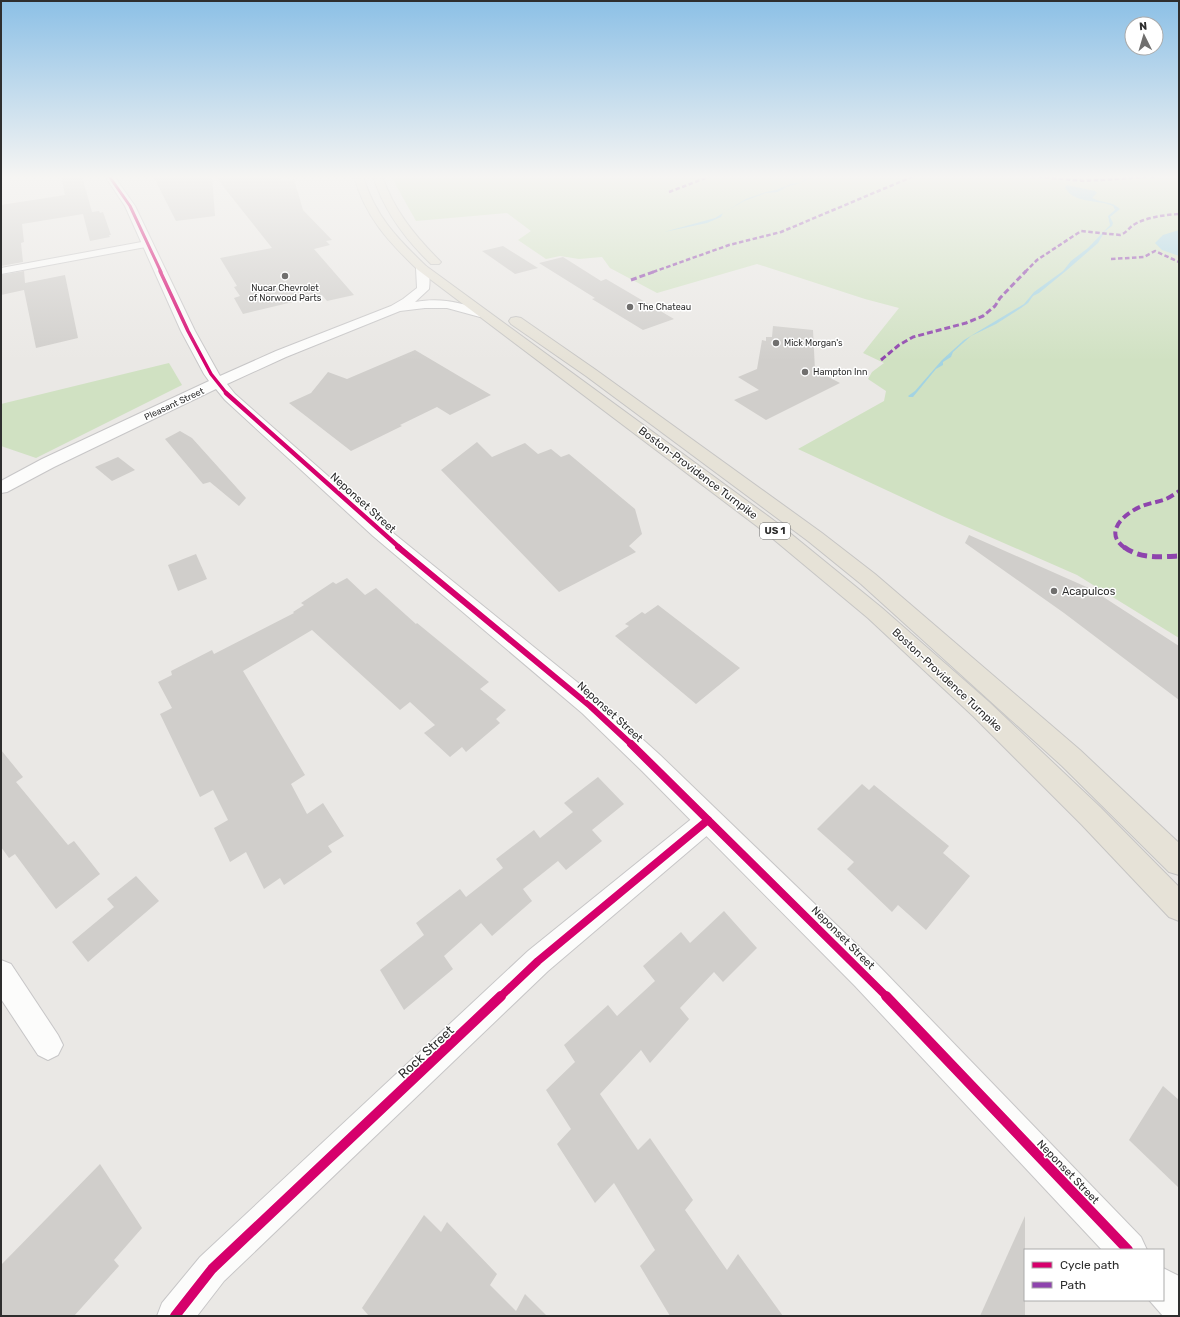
<svg xmlns="http://www.w3.org/2000/svg" width="1180" height="1317" font-family="Rubik,sans-serif">
<style>
.green{fill:#d0e1c2}
.water{fill:#a3d3e2}
.building{fill:#d0cecb}
.lines{fill:none;stroke-linecap:round;stroke-linejoin:round}
.minor-casing{stroke:#c7c6c7;stroke-width:2}
.tertiary-casing{stroke:#c7c6c7;stroke-width:2}
.primary-casing{stroke:#c6c5c4;stroke-width:2}
.minor{fill:#fcfcfb;fill-rule:evenodd}
.tertiary{fill:#fcfcfb;fill-rule:evenodd}
.primary{fill:#e6e2d7;fill-rule:evenodd}
.quiet-far3{stroke:#8e44ad;stroke-width:2.5;stroke-dasharray:4.5 2.5;stroke-linecap:butt}
.quiet-far2{stroke:#8e44ad;stroke-width:3;stroke-dasharray:6 3;stroke-linecap:butt}
.quiet-far1{stroke:#8e44ad;stroke-width:4;stroke-dasharray:8 4;stroke-linecap:butt}
.quiet{stroke:#8e44ad;stroke-width:5;stroke-dasharray:10 5;stroke-linecap:butt}
.cycleway-far5-casing{stroke:#fff;stroke-width:4}
.cycleway-far4-casing{stroke:#fff;stroke-width:5}
.cycleway-far3-casing{stroke:#fff;stroke-width:6}
.cycleway-far2-casing{stroke:#fff;stroke-width:8}
.cycleway-far1-casing{stroke:#fff;stroke-width:10}
.cycleway-casing{stroke:#fff;stroke-width:12}
.cycleway-far5{stroke:#d6006c;stroke-width:3}
.cycleway-far4{stroke:#d6006c;stroke-width:3.5}
.cycleway-far3{stroke:#d6006c;stroke-width:4.5}
.cycleway-far2{stroke:#d6006c;stroke-width:6}
.cycleway-far1{stroke:#d6006c;stroke-width:8}
.cycleway{stroke:#d6006c;stroke-width:10}
.poi-dot{fill:#706f6e;stroke:#fff;stroke-width:1.5}
.labels{text-anchor:middle;dominant-baseline:central;stroke-width:3;stroke-linejoin:round;paint-order:stroke}
.far-poi-label{font-size:9px;fill:#2e2e2e;stroke:#fff;text-anchor:start}
.far-street-label{font-size:9px;fill:#2e2e2e;stroke:#fff}
.shield{fill:#fff;stroke:#6d6d6d;stroke-width:1}
.shield-label{font-size:10px;font-weight:bold;fill:#2e2e2e}
.street-label{font-size:11px;fill:#2e2e2e;stroke:#fff}
.poi-label{font-size:11px;fill:#2e2e2e;stroke:#fff;text-anchor:start}
.near-street-label{font-size:13px;fill:#2e2e2e;stroke:#fff}
</style>
<rect width="100%" height="100%" fill="#eae8e5"/>
<g class="green">
<polygon points="392,176 1179,176 1179,638 1077,575 942,516 798,449 884,401 886,391 868,379 872,372 884,363 863,353 899,308 865,299 757,264 657,293 610,268 602,257 579,259 560,256 546,259 518,240 531,231 507,213 416,221 393,180"/>
<polygon points="169,363 182,385 36,458 1,446 1,404"/>
</g>
<g class="water">
<polygon points="808,176 812,176 803,182 786,187 778,192 766,193 744,201 723,213 721,217 707,223 664,232 715,218 746,199 766,192 776,190 791,184 802,182"/>
<path d="M 1067,185 L 1095,191 L 1097,193 L 1092,198 C 1101,203 1112,201 1120,209 L 1110,217 L 1113,223 L 1112,226 L 1105,231 L 1098,243 L 1067,270 L 1039,293 L 1033,296 L 1028,303 L 1021,308 L 996,324 L 971,336 L 953,352 L 951,357 L 943,362 L 943,365 L 936,369 L 913,397 L 909,397 L 908,396 L 915,391 L 942,360 L 964,340 L 1024,304 L 1034,292 L 1063,271 L 1071,261 L 1088,248 L 1110,225 L 1108,216 L 1115,210 L 1113,206 C 1097,199 1073,204 1065,187 Z"/>
<polygon points="1179,230 1179,256 1162,250 1155,243 1163,235"/>
</g>
<g class="building">
<polygon points="61,176 82,176 92,212 99,211 100,213 103,212 111,235 109,235 110,237 90,241 83,214 22,224 24,242 21,243 23,262 1,266 1,205 65,195"/>
<polygon points="153,176 212,176 215,216 176,221"/>
<polygon points="215,176 281,176 281,181 294,179 303,210 332,240 326,241 330,245 314,249 354,295 327,301 322,295 243,314 234,298 240,296 234,287 237,286 220,258 272,248"/>
<polygon points="503,246 538,268 515,274 482,251"/>
<polygon points="563,257 601,281 606,279 674,319 643,330 592,299 595,298 539,263"/>
<polygon points="24,271 25,283 65,275 78,338 36,348 24,290 1,295 1,275"/>
<polygon points="773,326 813,330 815,370 840,383 766,420 734,400 759,390 738,377 757,369 762,340 766,341 766,337 772,337"/>
<polygon points="415,350 491,395 450,415 437,407 400,425 402,426 351,451 289,403 311,393 328,372 347,379"/>
<polygon points="180,431 192,438 246,498 239,506 210,482 203,484 165,439"/>
<polygon points="477,442 492,457 525,443 538,454 551,449 561,457 569,454 635,509 642,534 629,546 636,552 559,592 441,470"/>
<polygon points="118,457 135,470 112,481 95,467"/>
<polygon points="969,535 1091,589 1179,646 1179,700 1064,613 965,543"/>
<polygon points="196,554 207,579 178,591 168,565"/>
<polygon points="347,578 365,595 376,588 416,624 417,623 489,682 480,689 506,710 496,719 500,723 466,752 462,747 450,757 424,733 435,725 410,702 400,710 312,630 243,671 305,775 291,784 307,814 323,803 344,836 328,846 332,852 284,885 280,878 264,889 246,852 230,862 214,828 228,820 213,790 200,797 160,714 172,708 158,682 172,675 171,671 212,650 214,654 294,613 293,612 304,605 301,603 333,582 336,584"/>
<polygon points="658,605 740,668 696,704 615,636 629,626 625,624 642,612 645,614"/>
<polygon points="1,750 23,777 16,782 68,845 74,841 100,874 56,909 15,854 9,858 1,847"/>
<polygon points="598,777 624,804 592,830 602,841 566,870 558,861 523,889 532,901 492,936 481,923 444,956 453,969 404,1010 380,970 424,935 416,923 460,889 466,897 503,868 496,859 534,830 540,838 573,812 564,803"/>
<polygon points="862,784 869,790 874,785 949,846 943,853 970,876 926,930 898,905 892,912 847,869 854,862 817,829"/>
<polygon points="136,876 159,901 88,962 72,942 114,907 107,899"/>
<polygon points="724,911 757,948 723,982 714,972 680,1008 689,1019 650,1063 641,1050 600,1094 638,1150 650,1138 693,1200 685,1210 727,1270 738,1254 783,1316 670,1316 640,1266 655,1250 614,1183 595,1203 557,1144 571,1129 546,1090 575,1062 564,1045 608,1005 617,1016 655,981 643,966 681,932 690,943"/>
<polygon points="1163,1086 1179,1100 1179,1188 1129,1140"/>
<polygon points="100,1164 142,1228 114,1260 119,1266 74,1316 1,1316 1,1265"/>
<polygon points="424,1215 441,1232 447,1222 497,1274 490,1285 516,1311 525,1294 547,1316 369,1316 362,1308"/>
<polygon points="1025,1216 1025,1316 980,1316 993,1287"/>
</g>
<g class="lines">
<g class="minor-casing">
<g id="minor">
<polygon points="147,241 152,244 151,246 1,274 1,268"/>
<polygon points="708,809 716,812 720,820 716,828 548,971 224,1281 197,1316 157,1316 162,1303 200,1257 528,951 700,812"/>
<polygon points="1,960 11,964 58,1035 63,1045 58,1055 48,1060 38,1055 1,999"/>
</g>
</g>
<g class="tertiary-casing">
<g id="tertiary">
<path d="M 105,176 L 114,176 L 135,206 L 195,331 L 220,376 L 276,351 L 391,306 L 403,299 L 417,288 L 416,268 L 418,266 L 426,266 C 430,272 430,281 429,289 L 415,302 C 441,297 460,303 485,310 L 486,313 L 485,316 L 480,317 L 447,308 L 425,308 L 400,311 L 286,357 L 227,384 L 235,394 L 387,528 L 598,699 L 660,755 L 877,964 L 1141,1237 L 1147,1250 L 1102,1250 L 855,986 L 642,771 L 582,713 L 373,536 L 225,400 L 216,389 L 54,467 L 7,492 L 1,493 L 1,481 L 42,459 L 209,381 L 204,374 L 181,331 L 125,206 Z"/>
<polygon points="1163,1268 1179,1276 1179,1316 1163,1316 1149,1300 1163,1300"/>
</g>
</g>
<g class="primary-casing">
<g id="primary">
<path d="M 354,176 L 363,176 C 375,216 397,238 426,266 L 780,525 L 882,608 L 989,702 L 1100,807 L 1179,887 L 1179,921 L 1169,917 L 1082,825 L 973,716 L 868,618 L 766,533 L 418,270 C 389,242 365,217 354,176 Z"/>
<path d="M 373,176 L 382,176 C 394,210 414,235 439,260 L 441,262 L 439,264 L 431,264 C 405,239 384,211 373,176 Z"/>
<polygon points="516,317 521,318 596,370 822,533 875,574 1080,750 1179,843 1179,875 1169,872 1062,766 861,584 808,541 586,376 511,324 509,321 511,318"/>
</g>
</g>
<use href="#minor" class="minor"/>
<use href="#tertiary" class="tertiary"/>
<use href="#primary" class="primary"/>
<g class="quiet-far3">
<polyline points="1031,176 1084,181 1162,176"/>
<polyline points="669,192 711,176"/>
<polyline points="1111,259 1144,257 1155,251 1179,262"/>
<polyline points="653,272 729,245 781,232 914,176"/>
<path d="M 1025,272 L 1037,260 L 1081,231 L 1120,235 C 1127,233 1129,227 1135,224 C 1148,217 1164,215 1179,214"/>
</g>
<g class="quiet-far2">
<polyline points="631,280 656,271"/>
<polyline points="881,360 899,345 913,337 966,323 983,316 995,306 1000,298 1026,271"/>
</g>
<path class="quiet-far1" d="M 1125,548 C 1102,532 1125,513 1142,506 C 1150,503 1158,502 1166,499 C 1170,497 1175,494 1179,491"/>
<path class="quiet" d="M 1124,547 C 1140,559 1160,557 1179,556"/>
<g class="cycleway-far5-casing">
<polyline id="cycleway-far5" points="109,176 130,206 161,272"/>
</g>
<g class="cycleway-far4-casing">
<polyline id="cycleway-far4" points="160,271 188,331 211,374 227,394"/>
</g>
<g class="cycleway-far3-casing">
<polyline id="cycleway-far3" points="226,393 400,548"/>
</g>
<g class="cycleway-far2-casing">
<polyline id="cycleway-far2" points="398,547 590,706 632,745"/>
</g>
<g class="cycleway-far1-casing">
<g id="cycleway-far1">
<polyline points="631,744 887,997"/>
<polyline points="500,997 538,961 708,820"/>
</g>
</g>
<g class="cycleway-casing">
<g id="cycleway">
<polyline points="886,996 1128,1250"/>
<polyline points="175,1316 212,1269 501,996"/>
</g>
</g>
<use href="#cycleway-far5" class="cycleway-far5"/>
<use href="#cycleway-far4" class="cycleway-far4"/>
<use href="#cycleway-far3" class="cycleway-far3"/>
<use href="#cycleway-far2" class="cycleway-far2"/>
<use href="#cycleway-far1" class="cycleway-far1"/>
<use href="#cycleway" class="cycleway"/>
</g>
<linearGradient id="sky" x2="0" y2="1"><stop stop-color="#8cc0e6"/><stop offset="0.49" stop-color="#f6f5f3"/><stop offset="1" stop-color="#f6f5f3" stop-opacity="0"/></linearGradient>
<rect width="1180" height="361" fill="url(#sky)"/>
<g class="poi-dot">
<circle cx="285" cy="276" r="4"/>
<circle cx="630" cy="307" r="4"/>
<circle cx="776" cy="343" r="4"/>
<circle cx="805" cy="372" r="4"/>
<circle cx="1054" cy="591" r="4"/>
</g>
<g class="labels">
<g class="far-poi-label">
<text x="285" y="288" text-anchor="middle">Nucar Chevrolet<tspan x="285" dy="10">of Norwood Parts</tspan></text>
<text x="638" y="307">The Chateau</text>
<text x="784" y="343">Mick Morgan's</text>
<text x="813" y="372">Hampton Inn</text>
</g>
<g class="far-street-label">
<text transform="translate(174 404) rotate(-25)">Pleasant Street</text>
</g>
<rect class="shield" x="760" y="523" width="30" height="16" rx="3"/>
<g class="shield-label">
<text x="775" y="531">US 1</text>
</g>
<g class="street-label">
<text transform="translate(698 473) rotate(37)">Boston-Providence Turnpike</text>
<text transform="translate(363 503) rotate(42)">Neponset Street</text>
<text transform="translate(947 680) rotate(43)">Boston-Providence Turnpike</text>
<text transform="translate(610 712) rotate(42)">Neponset Street</text>
<text transform="translate(843 938) rotate(45)">Neponset Street</text>
<text transform="translate(1068 1172) rotate(46)">Neponset Street</text>
</g>
<g class="poi-label">
<text x="1062" y="591">Acapulcos</text>
</g>
<g class="near-street-label">
<text transform="translate(426 1052) rotate(-43)">Rock Street</text>
</g>
</g>
<rect width="1180" height="1317" fill="none" stroke="#2e2e2e" stroke-width="4"/>
<rect x="1024" y="1249" width="140" height="52" fill="#ffffff" stroke="#ababab"/>
<rect x="1032" y="1262" width="20" height="6" fill="#d6006c" stroke="#ababab"/>
<text x="1060" y="1269" font-size="12" fill="#2e2e2e">Cycle path</text>
<rect x="1032" y="1282" width="20" height="6" fill="#8e44ad" stroke="#ababab"/>
<text x="1060" y="1289" font-size="12" fill="#2e2e2e">Path</text>
<g transform="translate(1144 36) rotate(355)"><circle r="19" fill="#ffffff" stroke="#ababab"/>
<path d="M0-3L7 15L0 10L-7 15Z" fill="#706f6e"/>
<text y="-6" font-size="11" font-weight="bold" text-anchor="middle" fill="#2e2e2e">N</text>
</g>
</svg>
